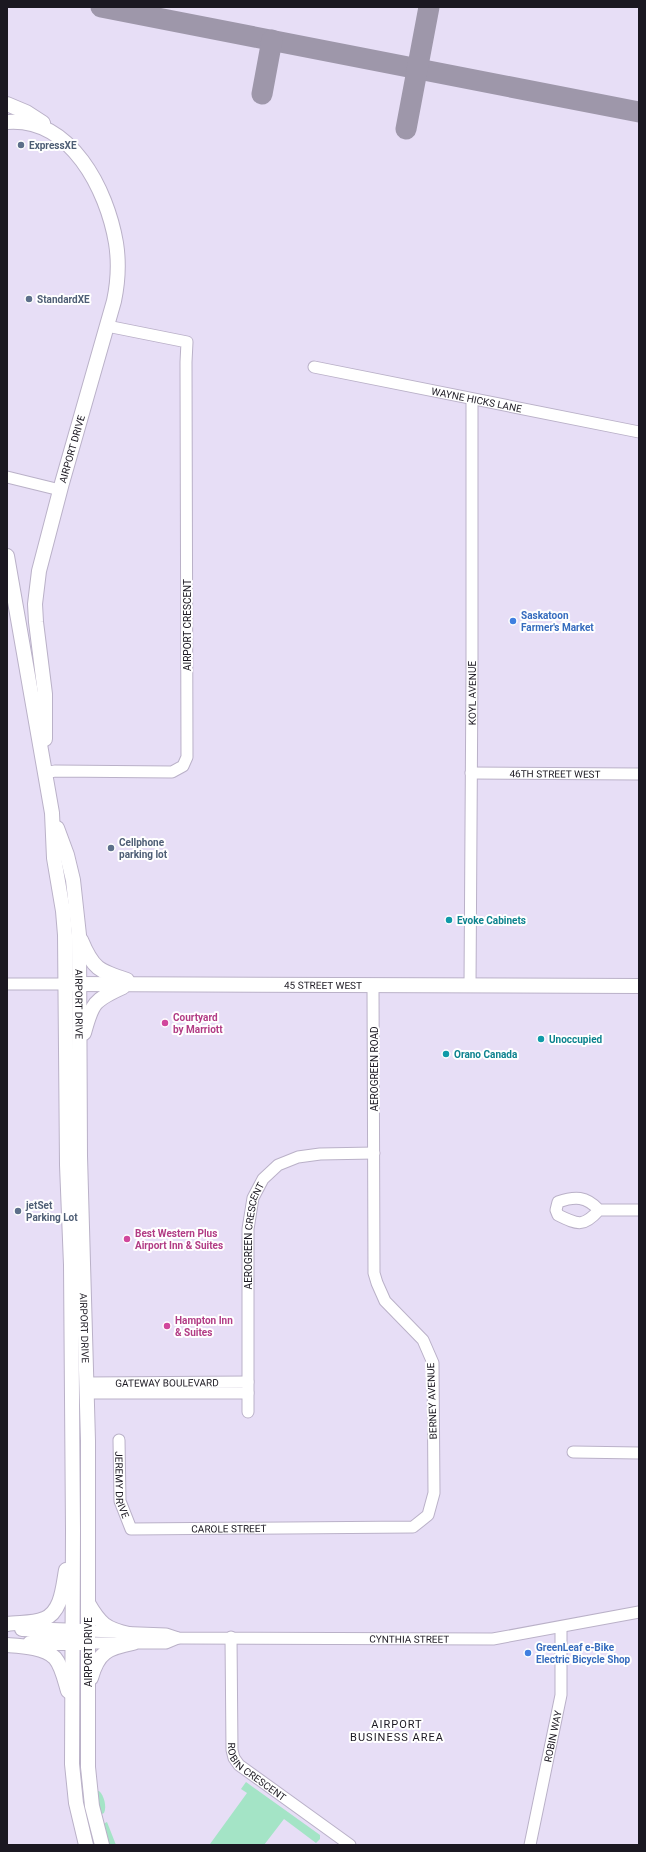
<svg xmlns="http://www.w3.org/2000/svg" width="646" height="1852" font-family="Roboto,sans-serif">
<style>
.green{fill:#a4e4c6}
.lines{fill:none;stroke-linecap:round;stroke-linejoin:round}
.taxiway{stroke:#9e97aa;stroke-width:21}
.minor-casing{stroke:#bab1c8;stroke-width:13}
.major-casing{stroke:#bab1c8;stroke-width:16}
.minor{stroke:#fff;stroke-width:11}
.major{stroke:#fff;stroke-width:14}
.service-dot{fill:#5c6f8a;stroke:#fff;stroke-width:1.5}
.shop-dot{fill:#3f7fe0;stroke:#fff;stroke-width:1.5}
.culture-dot{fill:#0f9aa8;stroke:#fff;stroke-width:1.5}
.hotel-dot{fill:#d1479c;stroke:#fff;stroke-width:1.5}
.labels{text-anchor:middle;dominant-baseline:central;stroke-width:4;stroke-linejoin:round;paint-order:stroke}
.service-label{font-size:10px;font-weight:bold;fill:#4e5e75;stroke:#fff;text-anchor:start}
.street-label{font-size:10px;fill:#1b1821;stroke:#fff}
.shop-label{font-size:10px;font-weight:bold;fill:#366cbe;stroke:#fff;text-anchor:start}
.culture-label{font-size:10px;font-weight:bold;fill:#0d838f;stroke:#fff;text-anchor:start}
.hotel-label{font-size:10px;font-weight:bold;fill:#b23c85;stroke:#fff;text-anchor:start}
.neighbourhood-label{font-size:11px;letter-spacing:1px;fill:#1b1821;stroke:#fff}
</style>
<rect width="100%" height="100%" fill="#e7def6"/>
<g class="green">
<polygon points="246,1782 320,1835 320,1839 316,1843 284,1819 264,1845 212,1845 210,1844 247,1793 241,1789"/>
<path d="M 96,1791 L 99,1791 C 104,1795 107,1807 104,1813 L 102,1814 L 97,1812 Z"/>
<polygon points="107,1822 116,1845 106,1845 103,1824"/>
</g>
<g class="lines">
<g class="taxiway">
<polyline points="101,7 639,112"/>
<polyline points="262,94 272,40"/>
<polyline points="406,129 429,7"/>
</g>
<g class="minor-casing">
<g id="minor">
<path id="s1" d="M 314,367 L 639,432"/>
<polyline points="7,477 60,490"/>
<polyline points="45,773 55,771 172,772 183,766 187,757 186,362 187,342 107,326"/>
<path id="s2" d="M 471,773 L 639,774"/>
<polyline points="7,984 66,984"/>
<path id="s3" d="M 470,986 L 472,670 L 472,400"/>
<path d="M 599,1210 C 586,1196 575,1196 558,1202 L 556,1210 L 558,1215 C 578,1225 584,1227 599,1210 L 639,1210"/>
<path id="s4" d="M 86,1383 L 248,1382"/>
<polyline points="87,1393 248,1393"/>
<path id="s5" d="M 248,1412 L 248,1229 L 253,1198 L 263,1179 L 278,1165 L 298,1157 L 320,1154 L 374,1153"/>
<path id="s6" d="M 119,1440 L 120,1501 L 131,1529 L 413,1527 L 428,1515 L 434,1493 L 433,1363 L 423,1340 L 385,1301 L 377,1283 L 374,1273 L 373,986"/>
<polyline points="573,1452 639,1453"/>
<path id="s7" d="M 88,1631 L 166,1634 L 178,1638 L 493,1639 L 639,1612"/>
<path id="s8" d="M 231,1637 L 232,1750 L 234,1758 L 239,1765 L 350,1845"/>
<polyline points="88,1643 166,1643 178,1638"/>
<path id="s9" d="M 530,1845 L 561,1695 L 561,1627"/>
</g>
</g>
<g class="major-casing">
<g id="major">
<polyline points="7,104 26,112 43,123"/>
<path d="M 7,122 C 71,117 107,190 116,243 C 119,262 118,282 114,301 L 62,483 L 39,571 L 35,604 L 36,622 L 45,694 L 45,739"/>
<polyline points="7,556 52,813 54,858 63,911 65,935 67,1165 71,1265 73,1530 72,1764 76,1803 86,1845"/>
<path id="s10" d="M 57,828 L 67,855 L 73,880 L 79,935 L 80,1156 L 88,1441 L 88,1767 L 92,1806 L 102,1845"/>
<path d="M 81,940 C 93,969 99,971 127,980"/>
<path id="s11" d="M 69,984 L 639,986"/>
<path d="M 84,1033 C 92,1003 94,1000 123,987"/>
<path d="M 88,1603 C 100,1624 106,1629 129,1634"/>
<path d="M 7,1624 C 19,1622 32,1624 44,1619 C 62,1612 63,1586 66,1570"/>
<polyline points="22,1629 82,1631"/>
<polyline points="30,1643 81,1643"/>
<path d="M 7,1645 C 21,1646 45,1647 55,1658 C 62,1666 65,1681 68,1691"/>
<path d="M 91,1678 C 98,1652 108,1648 133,1643"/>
</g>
</g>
<use href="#minor" class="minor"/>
<use href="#major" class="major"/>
</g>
<g class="service-dot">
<circle cx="21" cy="145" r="4"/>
<circle cx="29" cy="299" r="4"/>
<circle cx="111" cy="848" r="4"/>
<circle cx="18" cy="1211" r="4"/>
</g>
<g class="shop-dot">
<circle cx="513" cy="621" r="4"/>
<circle cx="528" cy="1653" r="4"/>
</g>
<g class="culture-dot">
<circle cx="449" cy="920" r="4"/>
<circle cx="541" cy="1039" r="4"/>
<circle cx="446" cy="1054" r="4"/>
</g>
<g class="hotel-dot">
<circle cx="165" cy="1023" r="4"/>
<circle cx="127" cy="1239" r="4"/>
<circle cx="167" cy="1326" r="4"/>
</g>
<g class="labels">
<g class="service-label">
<text x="29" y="145">ExpressXE</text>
<text x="37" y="299">StandardXE</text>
<text x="119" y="842">Cellphone<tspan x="119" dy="12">parking lot</tspan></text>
<text x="26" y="1205">jetSet<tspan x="26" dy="12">Parking Lot</tspan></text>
</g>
<g class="street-label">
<text stroke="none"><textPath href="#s1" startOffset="166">WAYNE HICKS LANE</textPath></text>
<text transform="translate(72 449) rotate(-74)">AIRPORT DRIVE</text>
<text transform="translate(187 625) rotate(-90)">AIRPORT CRESCENT</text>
<text stroke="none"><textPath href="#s3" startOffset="293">KOYL AVENUE</textPath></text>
<text stroke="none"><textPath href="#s2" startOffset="84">46TH STREET WEST</textPath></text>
<text stroke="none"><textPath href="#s11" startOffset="254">45 STREET WEST</textPath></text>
<text stroke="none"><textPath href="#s10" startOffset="179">AIRPORT DRIVE</textPath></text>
<text transform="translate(374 1069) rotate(-90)">AEROGREEN ROAD</text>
<text stroke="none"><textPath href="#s5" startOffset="177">AEROGREEN CRESCENT</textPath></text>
<text stroke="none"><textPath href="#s10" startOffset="503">AIRPORT DRIVE</textPath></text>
<text stroke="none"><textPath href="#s4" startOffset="81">GATEWAY BOULEVARD</textPath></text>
<text transform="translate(432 1401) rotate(-92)">BERNEY AVENUE</text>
<text stroke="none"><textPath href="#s6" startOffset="45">JEREMY DRIVE</textPath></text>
<text stroke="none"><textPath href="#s6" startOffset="189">CAROLE STREET</textPath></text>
<text stroke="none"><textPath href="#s7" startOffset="322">CYNTHIA STREET</textPath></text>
<text transform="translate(88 1652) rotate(-90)">AIRPORT DRIVE</text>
<text stroke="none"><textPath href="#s9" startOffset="111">ROBIN WAY</textPath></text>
<text stroke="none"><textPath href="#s8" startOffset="146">ROBIN CRESCENT</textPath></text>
</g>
<g class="shop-label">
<text x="521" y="615">Saskatoon<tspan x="521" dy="12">Farmer's Market</tspan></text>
<text x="536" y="1647">GreenLeaf e-Bike<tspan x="536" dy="12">Electric Bicycle Shop</tspan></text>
</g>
<g class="culture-label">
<text x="457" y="920">Evoke Cabinets</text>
<text x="549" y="1039">Unoccupied</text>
<text x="454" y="1054">Orano Canada</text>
</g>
<g class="hotel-label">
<text x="173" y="1017">Courtyard<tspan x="173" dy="12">by Marriott</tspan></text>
<text x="135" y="1233">Best Western Plus<tspan x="135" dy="12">Airport Inn &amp; Suites</tspan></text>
<text x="175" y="1320">Hampton Inn<tspan x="175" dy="12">&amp; Suites</tspan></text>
</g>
<g class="neighbourhood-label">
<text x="397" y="1724">AIRPORT<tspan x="397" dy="13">BUSINESS AREA</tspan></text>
</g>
</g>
<rect width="646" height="1852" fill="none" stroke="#1b1821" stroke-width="16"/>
</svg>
